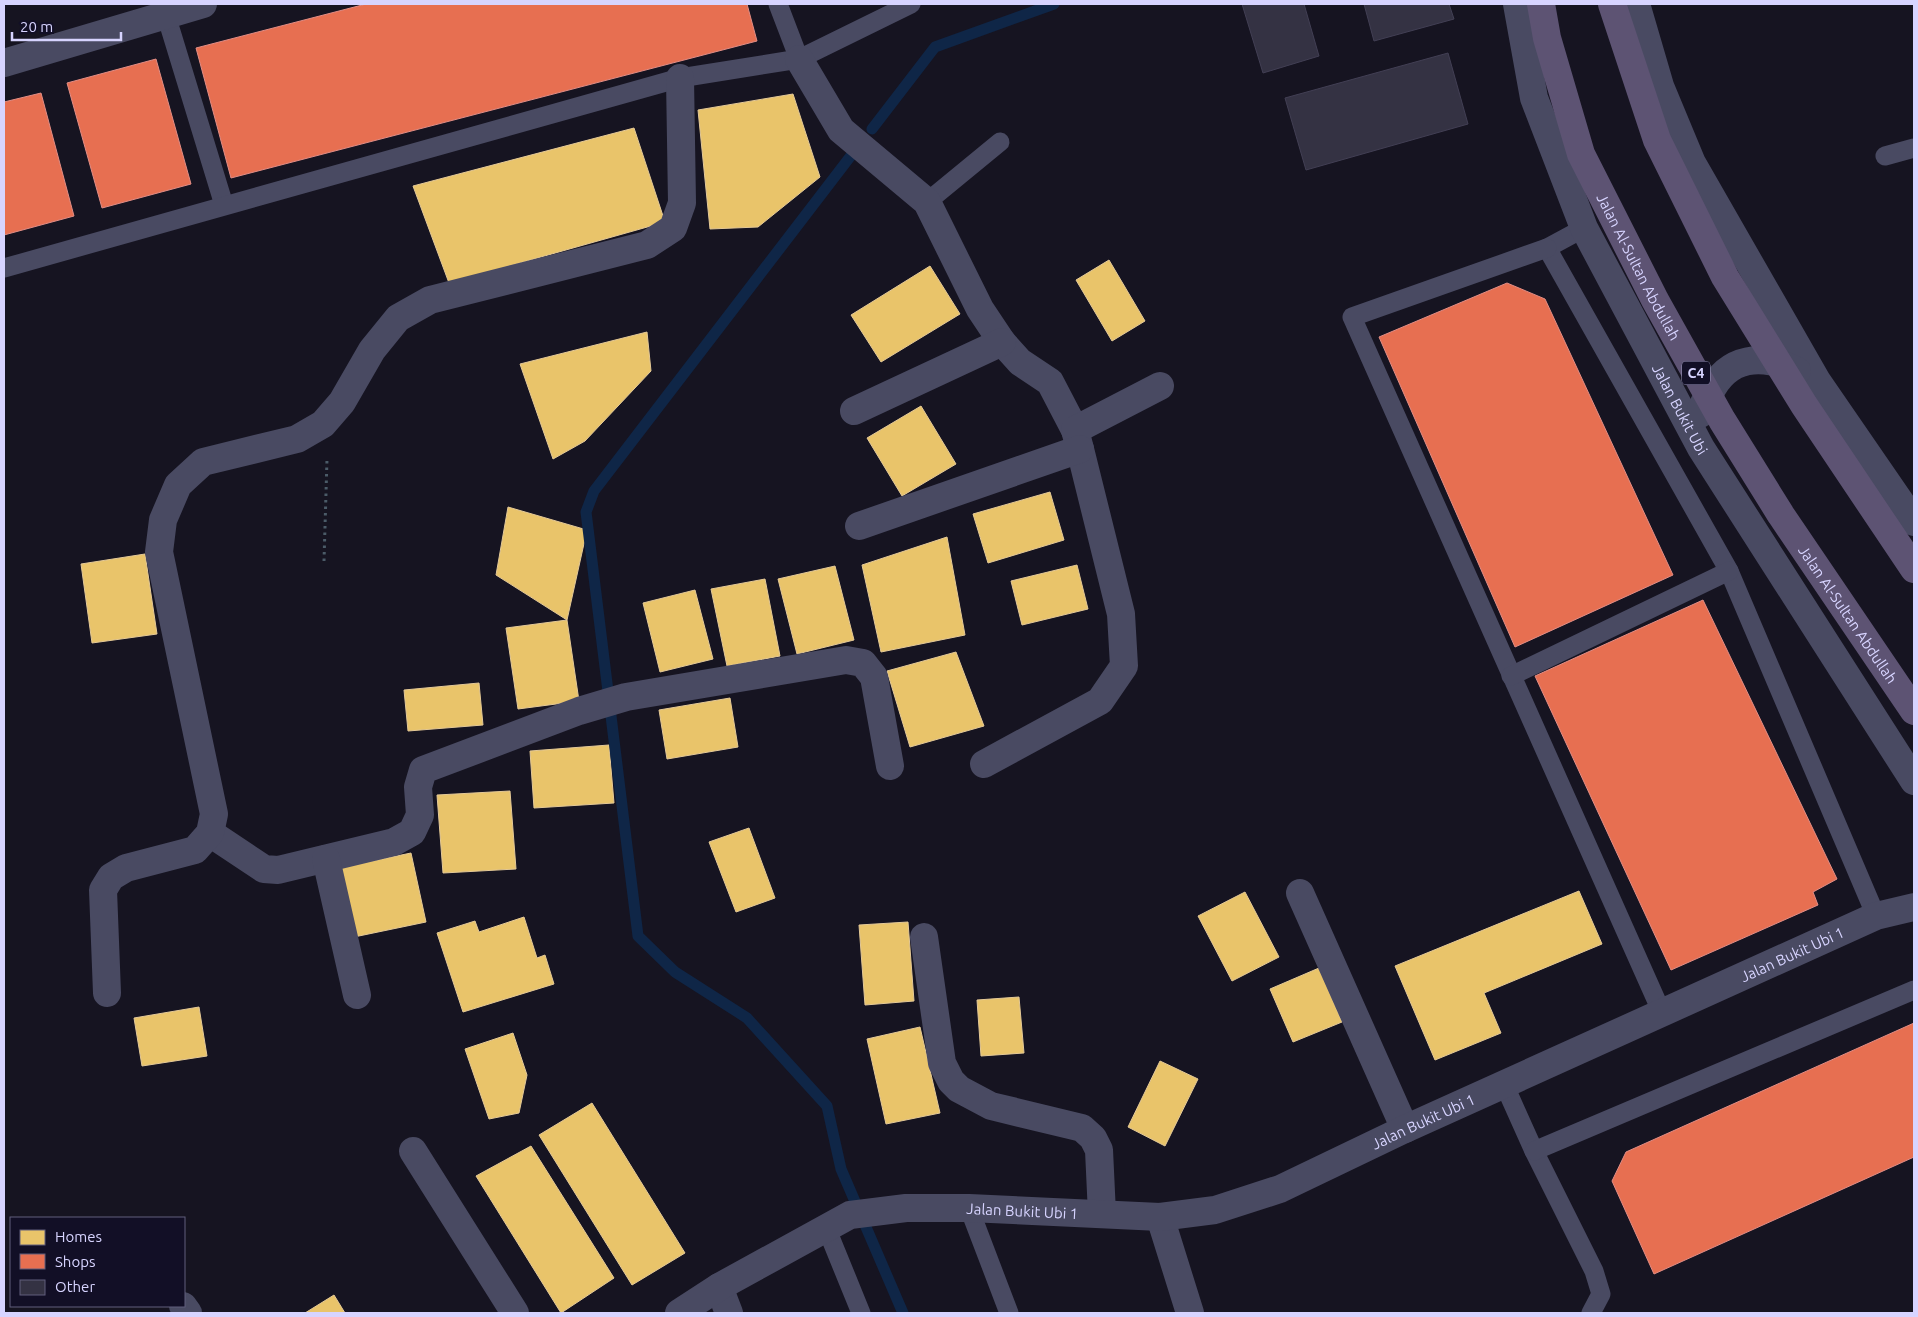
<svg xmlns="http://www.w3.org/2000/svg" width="1918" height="1317" font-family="Ubuntu,sans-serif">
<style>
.homes{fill:#e9c46a;stroke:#e4c997}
.shops{fill:#e76f51;stroke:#e28d85}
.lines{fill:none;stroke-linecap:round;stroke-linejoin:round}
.stream{stroke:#0f2647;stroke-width:11}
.building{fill:#343243;stroke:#423f54}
.path{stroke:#4b5b68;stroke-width:3;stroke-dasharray:2.5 4;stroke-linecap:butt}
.service{stroke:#494a62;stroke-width:19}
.minor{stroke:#494a62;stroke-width:28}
.tertiary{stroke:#494a62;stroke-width:28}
.primary-bridge{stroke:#5d5373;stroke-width:28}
.labels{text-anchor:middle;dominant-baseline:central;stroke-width:5;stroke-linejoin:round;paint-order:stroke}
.shield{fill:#120f26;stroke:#9c99be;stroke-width:1}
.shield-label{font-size:14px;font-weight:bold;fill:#d7d4ff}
.street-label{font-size:15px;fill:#d7d4ff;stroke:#120f26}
</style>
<rect width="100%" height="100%" fill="#161421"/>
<g class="homes">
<polygon points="793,94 820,177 758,227 710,229 698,110"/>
<polygon points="634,128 665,222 449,283 413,186"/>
<polygon points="1109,260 1145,321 1112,341 1076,280"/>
<polygon points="930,266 960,314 881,362 851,315"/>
<polygon points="647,332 651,371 585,441 553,459 520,364"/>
<polygon points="921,406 956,464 902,496 867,438"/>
<polygon points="1050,492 1064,540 988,563 973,514"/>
<polygon points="508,507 587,530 567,620 496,575"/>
<polygon points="947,537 965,635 881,652 862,565"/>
<polygon points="145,554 157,634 92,643 81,564"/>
<polygon points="1077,565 1088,609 1022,625 1011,581"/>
<polygon points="835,566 854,640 797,654 778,579"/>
<polygon points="765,579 780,656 727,666 711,589"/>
<polygon points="695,590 713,659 660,672 643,603"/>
<polygon points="567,620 579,701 518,709 506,628"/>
<polygon points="956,652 984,726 910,747 887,671"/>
<polygon points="479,683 483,725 408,731 404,690"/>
<polygon points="730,698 738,747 667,759 659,710"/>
<polygon points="609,745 614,803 534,808 530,751"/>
<polygon points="510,791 516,869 443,873 437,795"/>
<polygon points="749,828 775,898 736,912 709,842"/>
<polygon points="411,853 426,922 354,937 339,868"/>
<polygon points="1579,891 1602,944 1484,993 1501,1033 1435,1060 1395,966"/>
<polygon points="1245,892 1279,957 1232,981 1198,916"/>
<polygon points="524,917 537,958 545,955 554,984 463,1012 437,933 475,921 479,932"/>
<polygon points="908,922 914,1001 865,1005 859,925"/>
<polygon points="1319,968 1342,1022 1293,1042 1270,989"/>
<polygon points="1019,997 1024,1053 981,1056 977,1000"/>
<polygon points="199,1007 207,1056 142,1066 134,1018"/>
<polygon points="920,1027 940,1113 886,1124 867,1039"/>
<polygon points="513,1033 527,1075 519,1113 489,1119 465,1049"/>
<polygon points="1160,1061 1198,1079 1165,1146 1128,1127"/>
<polygon points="592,1103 685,1253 632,1285 539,1135"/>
<polygon points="531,1146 614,1278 561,1313 476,1176"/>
<polygon points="334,1295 345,1313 305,1313"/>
</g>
<g class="shops">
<polygon points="366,4 747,4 757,41 231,178 196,48"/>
<polygon points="156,59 191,184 102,208 67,83"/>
<polygon points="41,93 74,216 4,235 4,102"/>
<polygon points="1507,283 1545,299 1673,575 1515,647 1379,337"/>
<polygon points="1703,600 1837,879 1813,892 1818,905 1671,970 1535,676"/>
<polygon points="1914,1023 1914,1157 1654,1274 1612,1181 1626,1152"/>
</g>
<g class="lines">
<g class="stream">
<polyline points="872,129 935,47 1054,4"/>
<polyline points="853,153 594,491 586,512 638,936 675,972 747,1018 827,1106 841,1169 903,1313"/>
</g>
</g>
<g class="building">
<polygon points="1242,4 1304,4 1319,56 1263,73"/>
<polygon points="1364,4 1449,4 1454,19 1374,41"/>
<polygon points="1448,53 1468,124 1306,170 1285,98"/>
</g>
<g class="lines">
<polyline class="path" points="324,561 327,459"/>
<g class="service">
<polyline points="778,4 799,59"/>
<polyline points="166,15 224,205"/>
<polyline points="1885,156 1914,148"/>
<polyline points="927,202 1000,142"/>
<polyline points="1584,228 1547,248 1729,571 1876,916"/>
<polyline points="1547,248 1352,317 1662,1013"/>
<polyline points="4,268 680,78 799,59 911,4"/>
<polyline points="1511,676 1729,571"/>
<polyline points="1504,1084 1534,1151 1594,1271 1601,1294 1591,1313"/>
<polyline points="1534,1151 1914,990"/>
<polyline points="969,1208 1009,1313"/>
<polyline points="826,1227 861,1313"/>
</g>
<g class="minor">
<polyline points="799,59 841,130 927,202 980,309 1002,342 1020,362 1050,382 1075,430 1080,449 1121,614 1124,666 1100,701 984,764"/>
<polyline points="4,63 203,4"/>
<polyline points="854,411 1002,342"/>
<polyline points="1075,430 1160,386"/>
<polyline points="859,526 1080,449"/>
<polyline points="210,833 264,869 278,870 394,842 412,832 420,815 418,787 423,770 579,711 626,697 846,660 863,663 874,677 890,766"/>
<polyline points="326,859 357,995"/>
<polyline points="1300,893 1405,1129"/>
<polyline points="924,937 942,1063 951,1081 959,1089 991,1106 1082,1128 1093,1138 1099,1150 1102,1214"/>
<polyline points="107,993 103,890 111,877 126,868 195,850 210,833 214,814 159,552 163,520 178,485 203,462 297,439 323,424 342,402 372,350 398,318 430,300 647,245 673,228 682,203 680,78"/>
<polyline points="413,1151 515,1313"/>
<polyline points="1160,1217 1190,1313"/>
<polyline points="719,1287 729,1313"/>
<polyline points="183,1306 188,1313"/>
<path id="s1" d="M 679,1313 L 719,1287 L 850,1215 L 906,1208 L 969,1208 L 1160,1217 L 1215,1210 L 1280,1189 L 1405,1129 L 1876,916 L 1914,907"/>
</g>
<g class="tertiary">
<path id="s2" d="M 1517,4 L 1534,98 L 1584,228 L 1701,448 L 1914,781"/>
<polyline points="1636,4 1660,86 1692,163 1817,381 1914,522"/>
<path d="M 1700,414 C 1701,407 1706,399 1710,393 C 1728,356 1762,353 1797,371"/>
</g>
<g class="primary-bridge">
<path id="s3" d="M 1541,4 L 1547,38 L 1581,154 L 1655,300 L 1722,420 L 1781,515 L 1914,711"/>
<polyline points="1612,4 1657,140 1725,277 1804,405 1914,569"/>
</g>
</g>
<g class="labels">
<rect class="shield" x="1682" y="361.5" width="28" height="23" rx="4"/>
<g class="shield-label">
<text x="1696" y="373">C4</text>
</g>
<g class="street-label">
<text stroke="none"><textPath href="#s3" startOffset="282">Jalan Al-Sultan Abdullah</textPath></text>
<text stroke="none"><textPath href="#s2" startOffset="440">Jalan Bukit Ubi</textPath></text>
<text stroke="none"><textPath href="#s3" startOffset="688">Jalan Al-Sultan Abdullah</textPath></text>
<text stroke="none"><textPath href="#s1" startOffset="1195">Jalan Bukit Ubi 1</textPath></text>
<text stroke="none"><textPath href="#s1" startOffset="790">Jalan Bukit Ubi 1</textPath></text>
<text stroke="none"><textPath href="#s1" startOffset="370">Jalan Bukit Ubi 1</textPath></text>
</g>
</g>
<rect width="1918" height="1317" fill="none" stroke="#d7d4ff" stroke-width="10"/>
<rect x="10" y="1217" width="175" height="90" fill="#120f26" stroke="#615e7d"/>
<rect x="20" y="1230" width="25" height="15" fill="#e9c46a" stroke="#615e7d"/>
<text x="55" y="1242" font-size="15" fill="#d7d4ff">Homes</text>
<rect x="20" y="1254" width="25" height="15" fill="#e76f51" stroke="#615e7d"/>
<text x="55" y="1267" font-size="15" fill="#d7d4ff">Shops</text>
<rect x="20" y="1280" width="25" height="15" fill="#343243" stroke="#615e7d"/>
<text x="55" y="1292" font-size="15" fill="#d7d4ff">Other</text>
<path d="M12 32v8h109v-8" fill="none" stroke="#d7d4ff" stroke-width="2.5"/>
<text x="20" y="32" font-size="15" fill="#d7d4ff" stroke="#120f26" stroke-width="4" paint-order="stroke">20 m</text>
</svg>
